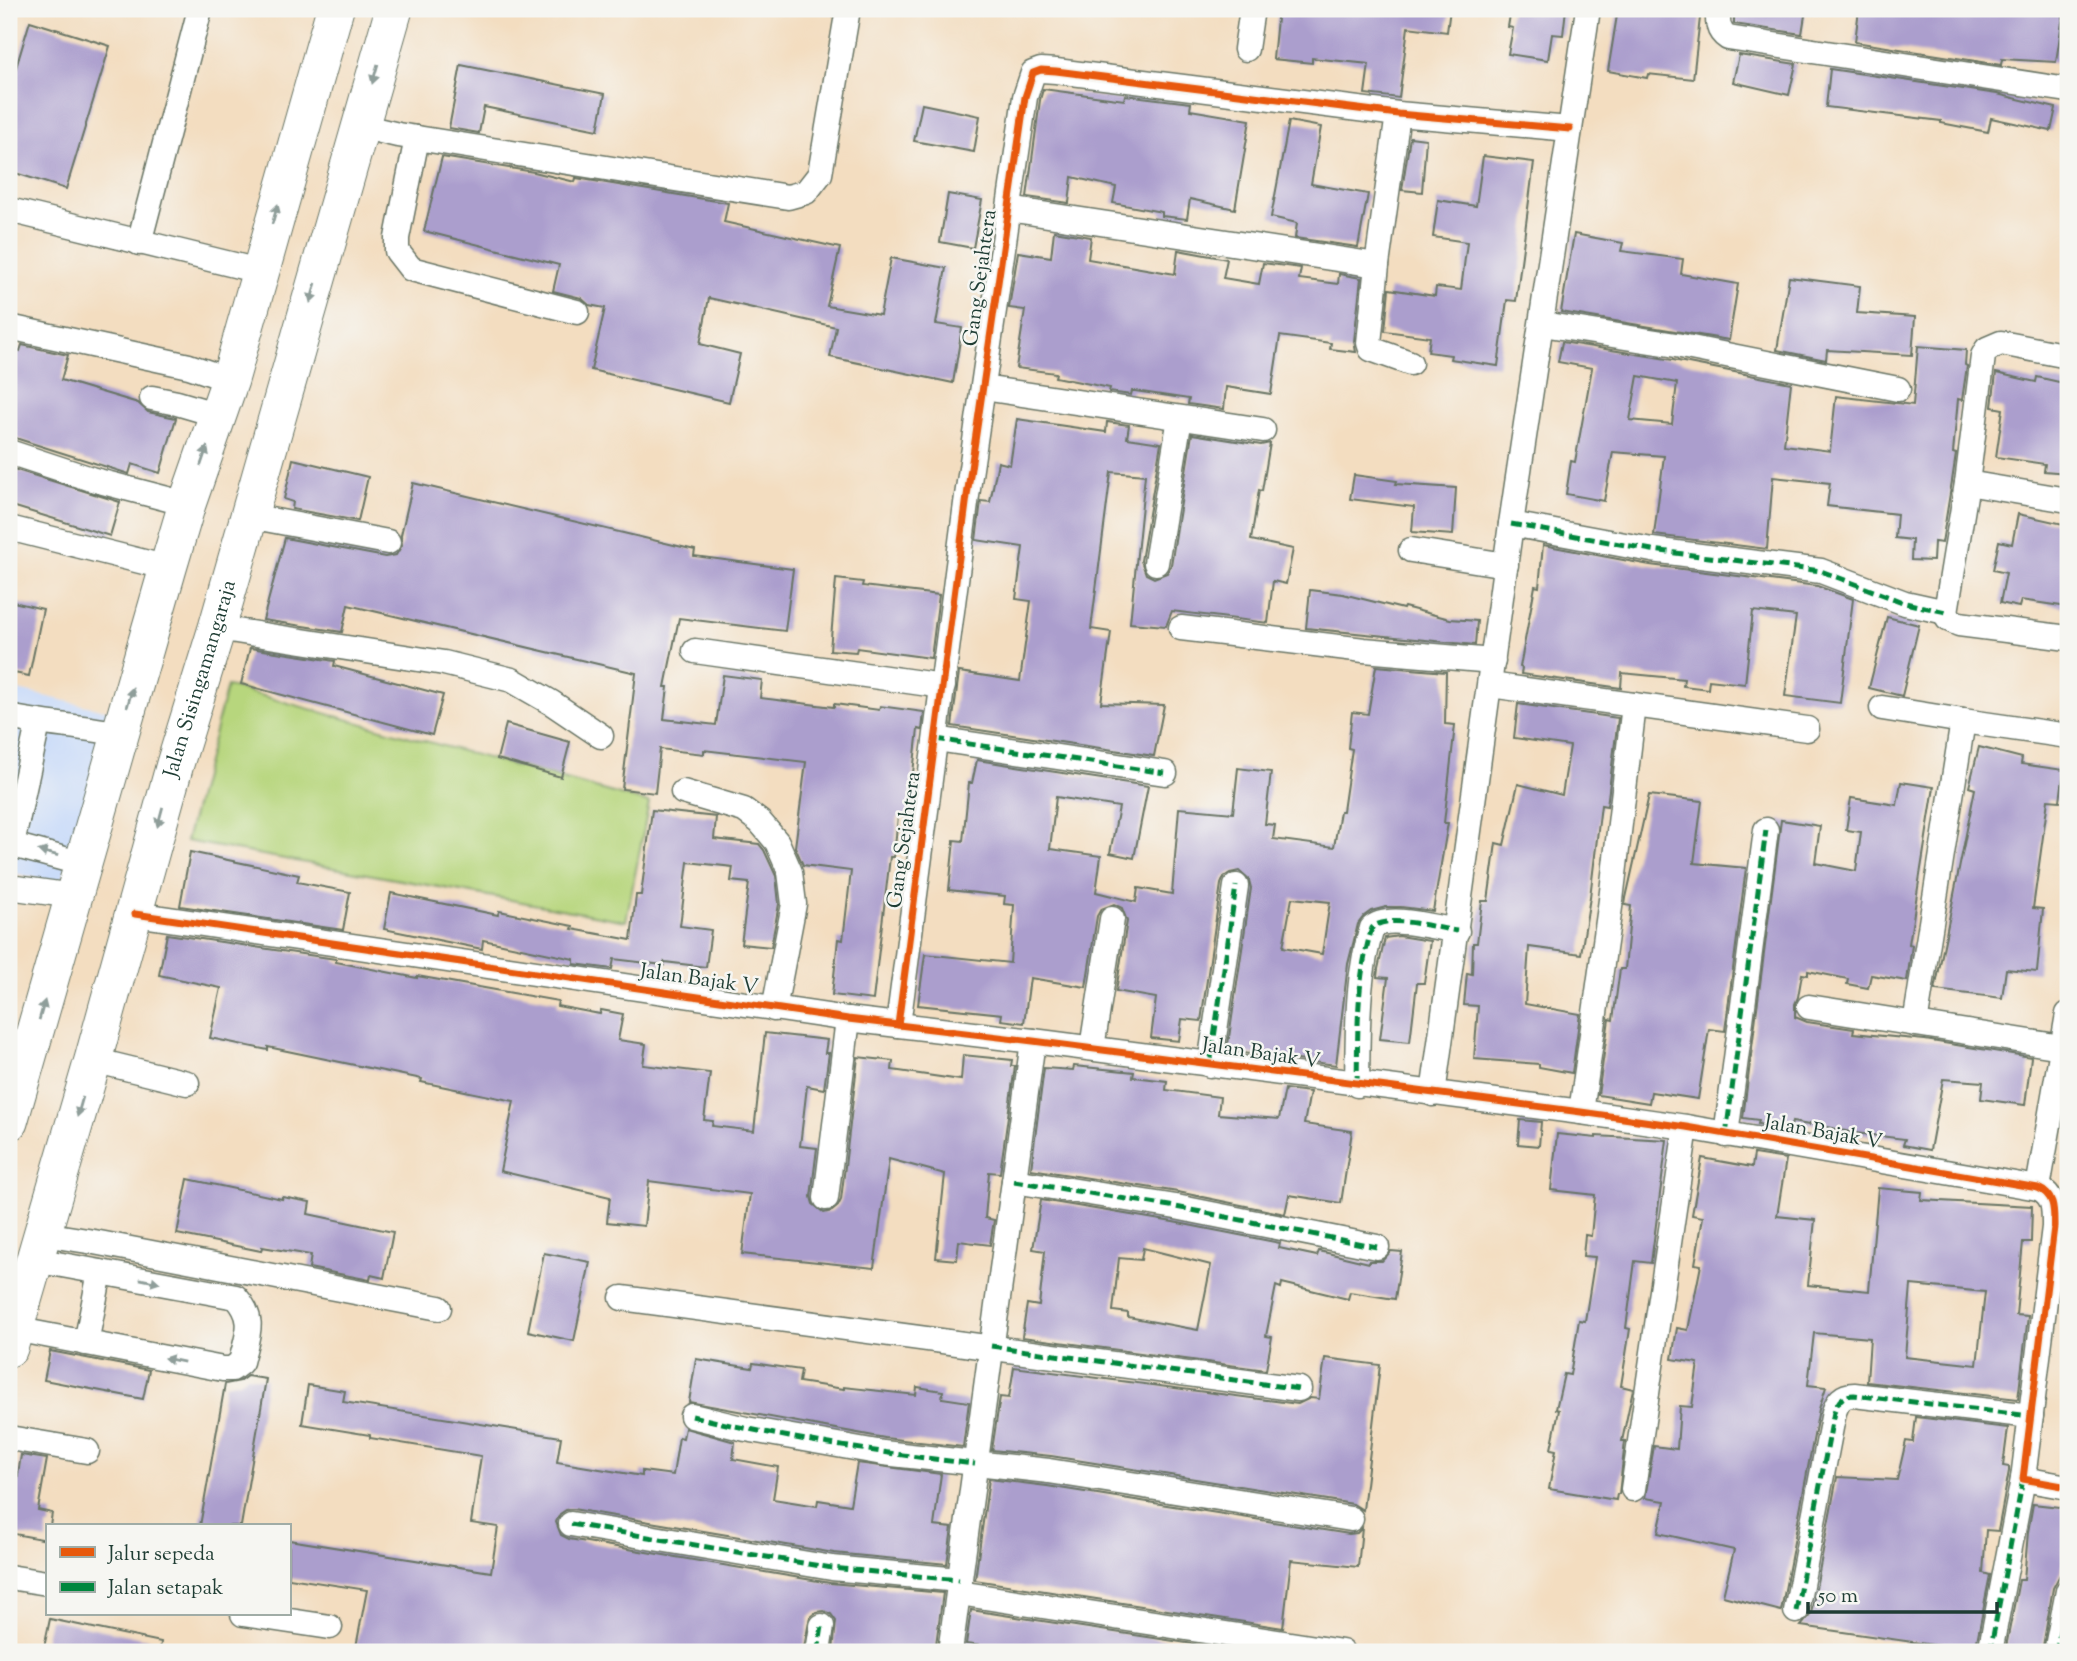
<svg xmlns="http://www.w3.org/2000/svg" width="2077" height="1661" font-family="'Sorts Mill Goudy',serif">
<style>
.built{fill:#cadcf9}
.green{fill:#b7d67d;stroke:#6b8a58;stroke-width:2}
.building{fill:#ab9ecd;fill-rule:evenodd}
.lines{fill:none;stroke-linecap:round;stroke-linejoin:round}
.minor-casing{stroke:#697565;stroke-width:27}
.highway-casing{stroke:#697565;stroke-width:39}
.minor{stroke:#fff;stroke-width:24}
.highway{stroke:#fff;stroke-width:37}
.quiet{stroke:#00873e;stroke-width:5;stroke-dasharray:10 5;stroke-linecap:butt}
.cycleway-casing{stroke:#f6f6f2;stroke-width:11}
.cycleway{stroke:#e8590c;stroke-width:7}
.oneway{fill:#8f9e9a}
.labels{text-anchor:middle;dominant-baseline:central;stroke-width:5;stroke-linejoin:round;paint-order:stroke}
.street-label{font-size:21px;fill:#1f3d34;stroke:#f6f6f2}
</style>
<rect width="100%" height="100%" fill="#f6f6f2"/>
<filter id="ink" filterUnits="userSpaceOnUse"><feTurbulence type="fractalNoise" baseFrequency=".0143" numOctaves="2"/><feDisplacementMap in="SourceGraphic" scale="14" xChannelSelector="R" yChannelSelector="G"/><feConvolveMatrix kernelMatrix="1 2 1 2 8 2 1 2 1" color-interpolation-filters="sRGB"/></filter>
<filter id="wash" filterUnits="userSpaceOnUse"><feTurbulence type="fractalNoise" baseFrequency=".00686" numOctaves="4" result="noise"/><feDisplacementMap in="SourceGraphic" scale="28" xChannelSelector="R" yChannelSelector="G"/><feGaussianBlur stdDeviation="1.57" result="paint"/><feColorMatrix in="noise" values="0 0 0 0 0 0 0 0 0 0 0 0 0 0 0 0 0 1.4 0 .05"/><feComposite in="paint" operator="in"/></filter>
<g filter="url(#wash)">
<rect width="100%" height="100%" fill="#f3ddc0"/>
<polygon class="built" points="9,688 113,712 61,884 9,872"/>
<polygon class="green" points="227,686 649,803 626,921 186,841"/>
<g id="blocks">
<g class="building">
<polygon points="1278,9 1450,9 1447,32 1408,27 1399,98 1365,94 1369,64 1312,58 1312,63 1273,59"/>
<polygon points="1511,9 1566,9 1563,35 1552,34 1548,60 1508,54 1513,28 1508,27"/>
<polygon points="1618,9 1701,9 1693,79 1648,74 1647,78 1608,71"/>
<polygon points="1734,9 1806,9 1802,34 1734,24"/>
<polygon points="1859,9 2064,9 2056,62 2002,59 2001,65 1855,42"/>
<polygon points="30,21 110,46 66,189 9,171 9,91"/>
<polygon points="1739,55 1796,64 1789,95 1733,82"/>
<polygon points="461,65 605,94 598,130 484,107 479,133 449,128"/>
<polygon points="1830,69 1997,94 2056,108 2051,131 1991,118 1988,132 1941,123 1941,121 1826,107"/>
<polygon points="1043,89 1124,100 1125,95 1191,103 1190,110 1250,120 1235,209 1190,199 1187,219 1162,216 1162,212 1113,203 1116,187 1072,177 1069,203 1027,197 1040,100"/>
<polygon points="922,104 980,116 974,152 914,141"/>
<polygon points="1289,121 1321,127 1311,184 1368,194 1358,247 1295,238 1297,223 1271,217"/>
<polygon points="1410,137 1426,139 1422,192 1402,190"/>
<polygon points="1483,156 1534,162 1516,301 1507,300 1498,366 1450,359 1451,355 1428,352 1430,337 1385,331 1389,289 1435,296 1436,287 1461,290 1467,242 1433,237 1438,200 1476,206"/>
<polygon points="442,157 534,172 575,182 576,178 728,203 724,222 840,248 827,306 880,315 891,258 946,268 936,324 962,328 953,383 830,357 836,327 709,298 700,344 740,354 729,402 591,370 605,308 589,305 581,298 553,291 559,265 424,231"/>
<polygon points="948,194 982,200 973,248 940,242"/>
<polygon points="1054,231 1091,237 1088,259 1175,274 1178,250 1227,259 1223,278 1259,284 1263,263 1301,268 1299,279 1338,284 1339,274 1361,278 1354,341 1356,352 1330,349 1331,343 1280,336 1271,394 1226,387 1224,409 1188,404 1189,399 1135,391 1132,391 1131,395 1109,392 1110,388 1055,377 1056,373 1016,368 1025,310 1009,308 1018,252 1051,257"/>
<polygon points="1574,234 1623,243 1621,251 1683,259 1681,274 1738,284 1729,340 1561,312"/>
<polygon points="1789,277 1860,286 1857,313 1915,317 1912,355 1827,350 1826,360 1777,350"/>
<path d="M 1562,342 L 1673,360 L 1791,383 L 1784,445 L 1830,451 L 1836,396 L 1913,405 L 1918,346 L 1966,350 L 1965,365 L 1967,366 L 1962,400 L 1958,399 L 1953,453 L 1956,454 L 1952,481 L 1942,543 L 1934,542 L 1933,561 L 1911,560 L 1912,540 L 1895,538 L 1897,514 L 1827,506 L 1830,483 L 1773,477 L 1767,549 L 1654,535 L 1664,456 L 1613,452 L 1604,501 L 1566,494 L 1571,461 L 1575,462 L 1592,368 L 1558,362 ZM 1638,376 L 1677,383 L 1672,424 L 1630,420 Z"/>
<polygon points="22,345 68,355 61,380 138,403 148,412 176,418 160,473 132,464 129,474 9,436 9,347 20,351"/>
<polygon points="1996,373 2036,382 2037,377 2068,384 2068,473 2044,471 2045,464 1996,457 2003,409 1992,407"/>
<polygon points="1017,419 1106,432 1107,422 1129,425 1127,438 1161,443 1141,561 1146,574 1154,578 1167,573 1171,565 1192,434 1261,445 1270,443 1262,491 1259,490 1251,540 1293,549 1286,584 1273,581 1268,623 1172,611 1166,626 1130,623 1145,475 1111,472 1091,629 1111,632 1101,703 1164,705 1154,756 952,726 959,672 1020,681 1031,601 1016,599 1023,547 976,540 981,501 990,502 998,462 1010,465"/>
<polygon points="293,459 368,477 358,521 292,509 293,502 284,499"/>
<polygon points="10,468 120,502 110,536 9,505"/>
<polygon points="1354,475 1397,481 1396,484 1456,488 1453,535 1412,532 1414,507 1350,499"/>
<polygon points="413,483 695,550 694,556 793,569 785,631 679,618 665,687 668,687 664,719 716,725 723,675 762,680 760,698 834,707 834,704 879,710 880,706 924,712 922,730 918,729 908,817 898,816 894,857 890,857 873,1000 832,995 838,939 843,940 851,871 803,865 795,847 806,762 704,750 704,754 660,749 655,793 622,789 636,673 348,605 342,632 263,620 285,538 385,557 396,555 402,545 401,535"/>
<polygon points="2018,514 2068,525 2068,607 2021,600 2019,607 2000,603 2006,573 1993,570 1999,541 2012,544"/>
<polygon points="1543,545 1650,565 1817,586 1853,599 1840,703 1785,696 1796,616 1753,611 1745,684 1709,680 1708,689 1683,686 1684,679 1622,673 1621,688 1521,674 1522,668 1520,667 1535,586 1539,587"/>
<polygon points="836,579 863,582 862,586 939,595 931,658 857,648 856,652 830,650"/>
<polygon points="1310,590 1343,594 1403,609 1404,607 1450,619 1477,621 1475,645 1306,628"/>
<polygon points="9,601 43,609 29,676 9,672"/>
<polygon points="1887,617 1919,625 1902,696 1869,688"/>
<polygon points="250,648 335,661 334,666 443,695 432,735 241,684"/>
<path d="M 1376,666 L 1446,672 L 1445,724 L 1455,725 L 1444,823 L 1448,823 L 1433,911 L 1401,907 L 1386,907 L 1371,911 L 1364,916 L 1358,924 L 1348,964 L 1336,1065 L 1227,1051 L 1251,888 L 1249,880 L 1239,871 L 1230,873 L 1224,877 L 1221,884 L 1201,1021 L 1182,1019 L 1179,1041 L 1151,1038 L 1156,998 L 1116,991 L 1127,921 L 1122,908 L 1114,904 L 1101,909 L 1097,916 L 1086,987 L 1030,978 L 1024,1023 L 1001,1020 L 1002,1014 L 918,1005 L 925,954 L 1010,963 L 1014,905 L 1004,904 L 1005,896 L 949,890 L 954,840 L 963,841 L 969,783 L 972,783 L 977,760 L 1148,786 L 1134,858 L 1110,853 L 1119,807 L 1056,797 L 1050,849 L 1101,856 L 1096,892 L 1136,902 L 1138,888 L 1172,894 L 1179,808 L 1233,813 L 1238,768 L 1271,772 L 1265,824 L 1275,825 L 1273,839 L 1334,847 L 1340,811 L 1343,811 L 1352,749 L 1348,748 L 1352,712 L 1368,714 ZM 1292,898 L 1330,902 L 1322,954 L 1283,947 Z"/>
<polygon points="1518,704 1618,718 1607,806 1601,805 1590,897 1581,954 1529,947 1525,1004 1580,1014 1572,1073 1539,1067 1539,1064 1474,1059 1478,1006 1464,1005 1467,973 1472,974 1473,943 1477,943 1482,901 1488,901 1496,843 1504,845 1518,784 1562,795 1570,746 1514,738"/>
<polygon points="506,724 570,742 561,777 497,759"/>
<polygon points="1979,747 2022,758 2021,764 2064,770 2060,801 2048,800 2033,908 2043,909 2037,972 2006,969 2002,998 1935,990 1975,789 1969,787"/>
<polygon points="1901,782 1934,787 1909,944 1912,945 1907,981 1871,975 1868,988 1847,984 1848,979 1808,971 1808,975 1802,974 1798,997 1795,1004 1795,1017 1807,1022 1854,1029 1853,1033 1925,1040 2031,1057 2025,1105 1981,1099 1983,1082 1943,1079 1930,1150 1903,1145 1905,1139 1855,1133 1809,1123 1809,1125 1792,1122 1790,1130 1758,1124 1759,1120 1743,1118 1781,820 1820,826 1815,863 1856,871 1861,832 1846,830 1851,798 1897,805"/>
<polygon points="1649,795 1702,801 1694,863 1746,868 1725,1031 1709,1029 1698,1099 1651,1092 1649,1103 1598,1095 1609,1019 1613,1020 1620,969 1625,969 1631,906 1625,905 1626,898"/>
<polygon points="652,810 716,817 714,839 759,844 764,850 776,876 779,904 771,947 741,944 749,883 731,881 733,867 688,862 680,926 711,930 706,967 664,962 664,965 614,959 612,969 574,964 574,959 483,940 482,949 384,929 391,893 498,915 499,911 573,926 572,929 631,940 636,895 641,895"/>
<polygon points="190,852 299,875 297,882 350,892 343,930 180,906"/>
<polygon points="167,934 336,959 336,962 417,978 417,976 558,1001 557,1006 600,1014 601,1010 623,1014 618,1040 646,1044 643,1065 710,1073 704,1120 713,1121 712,1126 754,1131 765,1033 827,1040 825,1053 829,1053 824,1089 807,1086 800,1146 817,1148 811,1197 813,1204 824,1213 832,1211 838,1206 841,1200 858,1057 893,1061 892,1070 961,1080 963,1055 1012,1060 1011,1066 1015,1066 1000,1173 989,1172 985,1218 994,1220 990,1245 959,1241 957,1260 936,1258 945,1174 889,1159 874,1268 742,1254 750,1194 649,1181 644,1226 607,1222 610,1197 500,1171 514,1101 421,1082 422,1079 268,1047 268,1050 210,1038 221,988 159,975"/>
<polygon points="1399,936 1430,941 1424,983 1417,983 1410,1042 1380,1039 1388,978 1377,977 1378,969 1385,938"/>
<polygon points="1074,1066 1134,1072 1133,1077 1167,1081 1166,1090 1220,1097 1218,1114 1279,1119 1285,1089 1310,1092 1304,1124 1352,1131 1341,1203 1289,1195 1285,1214 1178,1192 1031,1169 1044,1068 1073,1070"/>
<polygon points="1520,1120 1541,1122 1539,1146 1518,1144"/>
<polygon points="1557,1134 1596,1138 1596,1136 1667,1140 1651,1263 1635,1261 1626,1328 1630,1329 1621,1386 1633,1389 1622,1441 1625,1441 1619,1494 1617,1494 1616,1500 1549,1489 1556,1450 1551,1449 1559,1410 1556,1409 1564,1374 1570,1375 1579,1320 1585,1321 1595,1257 1583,1256 1585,1235 1591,1236 1595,1195 1551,1190"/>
<path d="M 1754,1154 L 1786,1159 L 1777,1216 L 1815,1220 L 1808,1285 L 1869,1291 L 1878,1188 L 1922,1192 L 1921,1200 L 2032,1206 L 2031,1242 L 2023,1242 L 2016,1315 L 2028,1316 L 2018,1399 L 1867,1382 L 1870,1338 L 1814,1333 L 1808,1385 L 1826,1387 L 1819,1409 L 1781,1611 L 1723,1596 L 1734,1550 L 1658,1533 L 1665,1501 L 1645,1498 L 1654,1446 L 1677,1449 L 1680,1406 L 1692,1407 L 1698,1363 L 1672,1359 L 1677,1328 L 1688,1330 L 1701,1265 L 1695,1264 L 1703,1217 L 1692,1215 L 1702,1158 L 1752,1167 ZM 1911,1285 L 1985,1292 L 1977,1365 L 1905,1357 Z"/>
<polygon points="188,1179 282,1199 282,1197 310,1202 308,1214 393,1232 384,1278 371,1275 370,1280 309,1268 311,1255 262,1247 261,1251 177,1234"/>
<path d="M 1041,1200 L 1173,1222 L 1280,1243 L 1279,1248 L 1317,1256 L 1319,1251 L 1369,1263 L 1369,1261 L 1382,1261 L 1391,1251 L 1402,1252 L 1395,1299 L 1350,1292 L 1348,1299 L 1282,1283 L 1281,1288 L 1276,1286 L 1266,1336 L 1272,1337 L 1266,1370 L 1022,1337 L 1027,1304 L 1039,1306 L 1045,1251 L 1033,1249 ZM 1143,1248 L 1211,1265 L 1198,1330 L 1128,1317 L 1128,1313 L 1113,1311 L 1119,1258 L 1141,1260 Z"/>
<polygon points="544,1253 590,1262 574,1341 528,1331"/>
<polygon points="50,1351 149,1370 143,1399 44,1380"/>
<polygon points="1325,1358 1380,1365 1363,1510 1353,1504 1051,1456 992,1450 1000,1397 1009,1398 1014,1367 1298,1404 1310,1398 1319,1399"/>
<polygon points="696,1359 752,1368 753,1363 801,1370 799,1382 844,1389 844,1387 916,1395 917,1387 943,1391 942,1398 969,1402 963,1447 885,1438 689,1402"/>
<polygon points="247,1376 266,1379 241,1526 200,1526 225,1384 240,1381"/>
<polygon points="308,1385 345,1391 343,1402 561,1437 557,1462 642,1476 642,1471 673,1475 679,1437 683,1438 685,1428 735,1442 733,1459 778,1467 773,1499 817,1506 818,1500 850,1505 857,1463 941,1474 934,1526 952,1528 947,1564 834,1553 573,1509 566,1510 560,1514 556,1522 561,1535 569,1539 830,1583 943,1593 935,1652 895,1652 870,1648 870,1652 833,1652 836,1621 831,1614 824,1611 816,1612 810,1617 803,1652 355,1652 367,1590 289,1578 289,1540 491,1572 498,1527 471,1523 481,1456 370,1438 370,1435 302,1424"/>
<polygon points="1916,1417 2008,1428 2003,1466 2009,1467 2009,1471 1998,1531 1986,1530 1983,1573 1990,1575 1975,1651 1801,1626 1811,1614 1837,1477 1897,1480 1906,1441 1913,1442"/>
<polygon points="21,1455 47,1459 38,1510 52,1513 50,1526 47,1526 47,1540 9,1533"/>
<polygon points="989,1479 1047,1486 1349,1534 1357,1533 1362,1528 1358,1567 1291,1560 1283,1628 975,1580"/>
<polygon points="2033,1504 2068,1508 2062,1571 2053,1588 2042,1652 2005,1652 2019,1580 2024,1580 2028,1532"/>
<polygon points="971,1610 1246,1652 1027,1652 966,1644"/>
<polygon points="50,1619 161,1642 160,1652 43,1652"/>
</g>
</g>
</g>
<g filter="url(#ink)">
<use href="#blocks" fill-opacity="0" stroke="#697565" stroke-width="2"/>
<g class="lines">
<g class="minor-casing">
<g id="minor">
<path d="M 1719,9 C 1717,21 1717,31 1728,38 L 2068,90"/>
<polyline points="1246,49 1252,9"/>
<polyline points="360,126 398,135 788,197 806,192 820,174 848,9"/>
<polyline points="417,138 397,238 397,251 411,269 577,312"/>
<polyline points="1009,209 1377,265 1398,114"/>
<polyline points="9,210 259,271"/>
<polyline points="139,243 200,9"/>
<polyline points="1377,265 1369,343 1371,349 1410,363"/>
<polyline points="1542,324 1676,345 1898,389"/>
<polyline points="9,327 189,366 230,380"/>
<polyline points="2068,356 2001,343 1987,349 1983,356 1967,483 1946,612 1948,619 1959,624 2068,638"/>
<polyline points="983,388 1263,430"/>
<polyline points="152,398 177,403 218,415"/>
<polyline points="9,452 91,479 187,504"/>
<polyline points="1967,483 2068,500"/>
<polyline points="249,516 388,542"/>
<polyline points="1511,524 1652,550 1821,571 1905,603 1946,612"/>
<polyline points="9,528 168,568"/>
<polyline points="1411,550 1506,565"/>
<polyline points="1156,563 1180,418"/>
<polyline points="217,628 444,663 512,680 552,703 601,736"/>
<polyline points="1181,628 1364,650 1493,661"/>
<polyline points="695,651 943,686"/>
<polyline points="1490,685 1807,729"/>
<polyline points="1882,708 1963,721"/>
<path d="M 9,717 C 45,725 83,726 120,734"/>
<polyline points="936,739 1165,773"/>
<polyline points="683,792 744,810 760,822 777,842 790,872 794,904 774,1009"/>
<polyline points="9,844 83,864"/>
<polyline points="12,844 38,724"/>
<polyline points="9,887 73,896"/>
<path d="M 135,914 L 848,1019 L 1033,1041 L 1581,1112 L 1686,1127 L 2038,1188 C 2055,1195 2054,1211 2054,1227 L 2023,1479 L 2068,1487"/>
<polyline points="1809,1007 2068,1048"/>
<polyline points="1915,1024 1963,721 2068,736"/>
<polyline points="898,1025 967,496 1025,97 1033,73 1041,70 1056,71 1398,114 1570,129"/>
<polyline points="1092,1048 1112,919"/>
<polyline points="93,1060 187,1083"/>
<polyline points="1210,1065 1236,886"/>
<path d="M 1357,1085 C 1358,1033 1356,978 1372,928 C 1387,913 1436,928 1457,931"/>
<polyline points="1433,1094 1511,524 1588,9"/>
<polyline points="1581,1112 1611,900 1634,705"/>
<polyline points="1726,1135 1766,830"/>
<polyline points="1014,1181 1176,1207 1377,1247"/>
<polyline points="2038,1188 2068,1014"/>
<polyline points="826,1198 848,1019"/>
<polyline points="43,1234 94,1242 439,1308"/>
<polyline points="622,1298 1299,1389"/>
<path d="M 14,1329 L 223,1369 L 232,1369 L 241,1362 C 247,1335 257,1320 236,1297 L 35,1260"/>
<polyline points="86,1343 100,1272"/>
<polyline points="692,1416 746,1429 883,1453 1049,1471 1351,1519"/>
<polyline points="9,1438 87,1451"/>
<polyline points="1633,1489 1686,1127"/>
<polyline points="571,1524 832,1568 959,1580"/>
<polyline points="9,1577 47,1583"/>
<polyline points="959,1593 1342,1652"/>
<path d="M 1796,1611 L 1834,1412 C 1838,1401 1842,1395 1854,1395 L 2031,1416"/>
<polyline points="243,1614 330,1627"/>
<polyline points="818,1652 822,1626"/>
<polyline points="950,1652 1033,1041"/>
<polyline points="1990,1652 2023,1479"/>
<polyline points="2056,1652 2068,1591"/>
</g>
</g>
<g class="highway-casing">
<g id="highway">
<polyline points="9,1122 168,568 187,504 230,380 335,9"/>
<path id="s1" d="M 9,1348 L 93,1060 L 175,764 L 217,628 L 394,9"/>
</g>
</g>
<use href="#minor" class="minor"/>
<use href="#highway" class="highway"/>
<g class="quiet">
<polyline points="1511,524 1652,550 1821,571 1905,603 1946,612"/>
<polyline points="936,739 1165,773"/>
<polyline points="1210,1065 1236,886"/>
<path d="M 1357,1085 C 1358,1033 1356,978 1372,928 C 1387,913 1436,928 1457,931"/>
<polyline points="1726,1135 1766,830"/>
<polyline points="1014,1181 1176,1207 1377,1247"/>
<polyline points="991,1346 1299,1389"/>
<path d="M 692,1416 C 785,1439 880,1453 975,1464"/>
<polyline points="571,1524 832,1568 959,1580"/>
<path d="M 1796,1611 L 1834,1412 C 1838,1401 1842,1395 1854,1395 L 2031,1416"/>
<polyline points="818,1652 822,1626"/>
<polyline points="1990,1652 2023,1479"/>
<polyline points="2056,1652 2068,1591"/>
</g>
<g class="cycleway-casing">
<g id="cycleway">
<path d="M 135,914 L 848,1019 L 1033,1041 L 1581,1112 L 1686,1127 L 2038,1188 C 2055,1195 2054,1211 2054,1227 L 2023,1479 L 2068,1487"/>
<polyline points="898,1025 967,496 1025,97 1033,73 1041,70 1056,71 1398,114 1570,129"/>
</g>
</g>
<use href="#cycleway" class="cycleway"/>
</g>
<defs><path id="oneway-solid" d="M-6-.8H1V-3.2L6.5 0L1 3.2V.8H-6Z" transform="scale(1.75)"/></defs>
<g class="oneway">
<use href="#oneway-solid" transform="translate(375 74) rotate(106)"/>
<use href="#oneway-solid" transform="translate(275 214) rotate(-74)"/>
<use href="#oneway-solid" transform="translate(313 293) rotate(106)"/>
<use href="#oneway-solid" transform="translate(204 456) rotate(-71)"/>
<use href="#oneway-solid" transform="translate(130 697) rotate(-74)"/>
<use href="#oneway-solid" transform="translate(160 817) rotate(105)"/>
<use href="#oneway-solid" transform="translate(48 853) rotate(-166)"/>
<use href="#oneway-solid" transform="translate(42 1010) rotate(-74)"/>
<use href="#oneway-solid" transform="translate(80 1107) rotate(106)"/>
<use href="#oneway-solid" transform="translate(150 1281) rotate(11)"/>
<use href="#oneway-solid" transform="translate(174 1360) rotate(-169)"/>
</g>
</g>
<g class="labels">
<g class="street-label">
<text transform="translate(981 278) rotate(-82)">Gang Sejahtera</text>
<text stroke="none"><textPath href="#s1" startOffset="696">Jalan Sisingamangaraja</textPath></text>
<text transform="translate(905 840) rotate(-82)">Gang Sejahtera</text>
<text transform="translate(699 980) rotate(8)">Jalan Bajak V</text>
<text transform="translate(1261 1054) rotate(8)">Jalan Bajak V</text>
<text transform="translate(1823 1133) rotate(10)">Jalan Bajak V</text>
</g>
</g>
<rect width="2077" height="1661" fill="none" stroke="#f6f6f2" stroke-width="35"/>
<rect x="46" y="1524" width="245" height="91" fill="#f6f6f2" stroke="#a0aca6" stroke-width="2"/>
<rect x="60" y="1547" width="35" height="10" fill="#e8590c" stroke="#a0aca6" stroke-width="2"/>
<text x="108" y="1560" font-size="21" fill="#1f3d34">Jalur sepeda</text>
<rect x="60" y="1582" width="35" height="10" fill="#00873e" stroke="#a0aca6" stroke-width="2"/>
<text x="108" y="1594" font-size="21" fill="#1f3d34">Jalan setapak</text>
<path d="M1808 1602v10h189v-10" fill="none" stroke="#1f3d34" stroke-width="3.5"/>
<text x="1818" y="1602" font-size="21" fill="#1f3d34" stroke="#f6f6f2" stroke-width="5" paint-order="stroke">50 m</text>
</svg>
